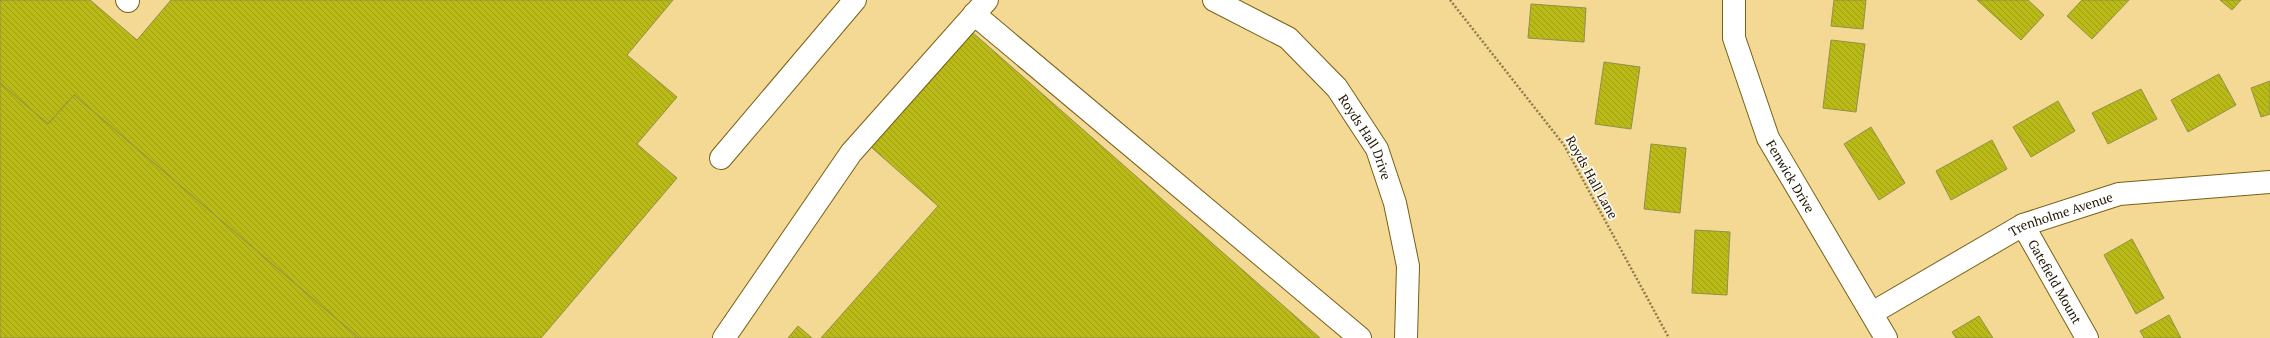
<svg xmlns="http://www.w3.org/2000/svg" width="2270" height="338" font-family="'PT Serif',serif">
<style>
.building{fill:url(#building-back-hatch);stroke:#90914b}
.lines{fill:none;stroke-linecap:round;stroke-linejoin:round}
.minor-casing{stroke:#786016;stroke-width:24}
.path{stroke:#8e7b4d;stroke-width:2.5;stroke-dasharray:2 2;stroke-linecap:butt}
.minor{stroke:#fff;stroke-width:22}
.labels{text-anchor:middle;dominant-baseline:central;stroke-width:3.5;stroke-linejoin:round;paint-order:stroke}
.street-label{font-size:13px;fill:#1e1400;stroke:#fefcf5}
</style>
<defs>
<pattern id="building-back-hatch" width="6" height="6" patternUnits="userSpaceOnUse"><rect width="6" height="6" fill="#b9b917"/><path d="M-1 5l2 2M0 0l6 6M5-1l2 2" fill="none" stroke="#9f9e14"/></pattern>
</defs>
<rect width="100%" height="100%" fill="#f3d993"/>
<g class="building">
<polygon points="0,0 90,0 137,40 171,0 673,0 627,55 677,97 637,144 677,178 541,338 359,338 74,95 48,124 0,83"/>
<polygon points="1834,0 1866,0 1863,29 1831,26"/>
<polygon points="1977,0 2028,0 2044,15 2021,40"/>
<polygon points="2082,0 2129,0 2092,39 2067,16"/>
<polygon points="2220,0 2241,0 2232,10"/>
<polygon points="1531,4 1586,8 1584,42 1528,38"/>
<polygon points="972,32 1320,338 821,338 938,206 871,147"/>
<polygon points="1831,40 1865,44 1856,112 1823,108"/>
<polygon points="1604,62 1640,67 1631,129 1595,124"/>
<polygon points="2219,74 2236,105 2188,132 2171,100"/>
<polygon points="2270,81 2270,114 2261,117 2251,88"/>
<polygon points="0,83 48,124 74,95 359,338 0,338"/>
<polygon points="2141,89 2157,119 2108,144 2092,113"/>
<polygon points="2058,101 2075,131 2031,157 2013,127"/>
<polygon points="1871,127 1905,183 1879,200 1844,144"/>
<polygon points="1992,140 2007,169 1951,200 1936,171"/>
<polygon points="1651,144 1686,148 1680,213 1644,209"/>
<polygon points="1695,230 1730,232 1727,295 1692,293"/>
<polygon points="2132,239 2164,298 2136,314 2104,255"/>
<polygon points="2169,315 2181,338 2144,338 2140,331"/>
<polygon points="1979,316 1993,338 1956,338 1952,332"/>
<polygon points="798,326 812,338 788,338"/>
</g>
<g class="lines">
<g class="minor-casing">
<g id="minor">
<polyline points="127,0 128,1"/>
<path id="s1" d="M 1214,0 L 1288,38 L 1337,88 L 1377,149 L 1395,203 L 1408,266 L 1406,338"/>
<path id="s2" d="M 1734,0 L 1734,38 L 1768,138 L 1886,338"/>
<polyline points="974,14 1360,338"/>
<polyline points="721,158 855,0"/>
<path id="s3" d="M 2023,225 L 2087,338"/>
<path id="s4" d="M 1872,313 L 2023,225 L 2119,194 L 2270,182"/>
<polyline points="724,338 851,153 987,0"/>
</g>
</g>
<polyline class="path" points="1450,0 1564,145 1669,338"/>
<use href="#minor" class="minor"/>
</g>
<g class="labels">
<g class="street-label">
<text stroke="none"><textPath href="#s1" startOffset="210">Royds Hall Drive</textPath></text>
<text stroke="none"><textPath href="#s2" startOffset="188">Fenwick Drive</textPath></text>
<text transform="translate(1592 177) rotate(61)">Royds Hall Lane</text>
<text stroke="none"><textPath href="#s4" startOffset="214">Trenholme Avenue</textPath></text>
<text stroke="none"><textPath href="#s3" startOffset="65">Gatefield Mount</textPath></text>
</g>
</g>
</svg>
